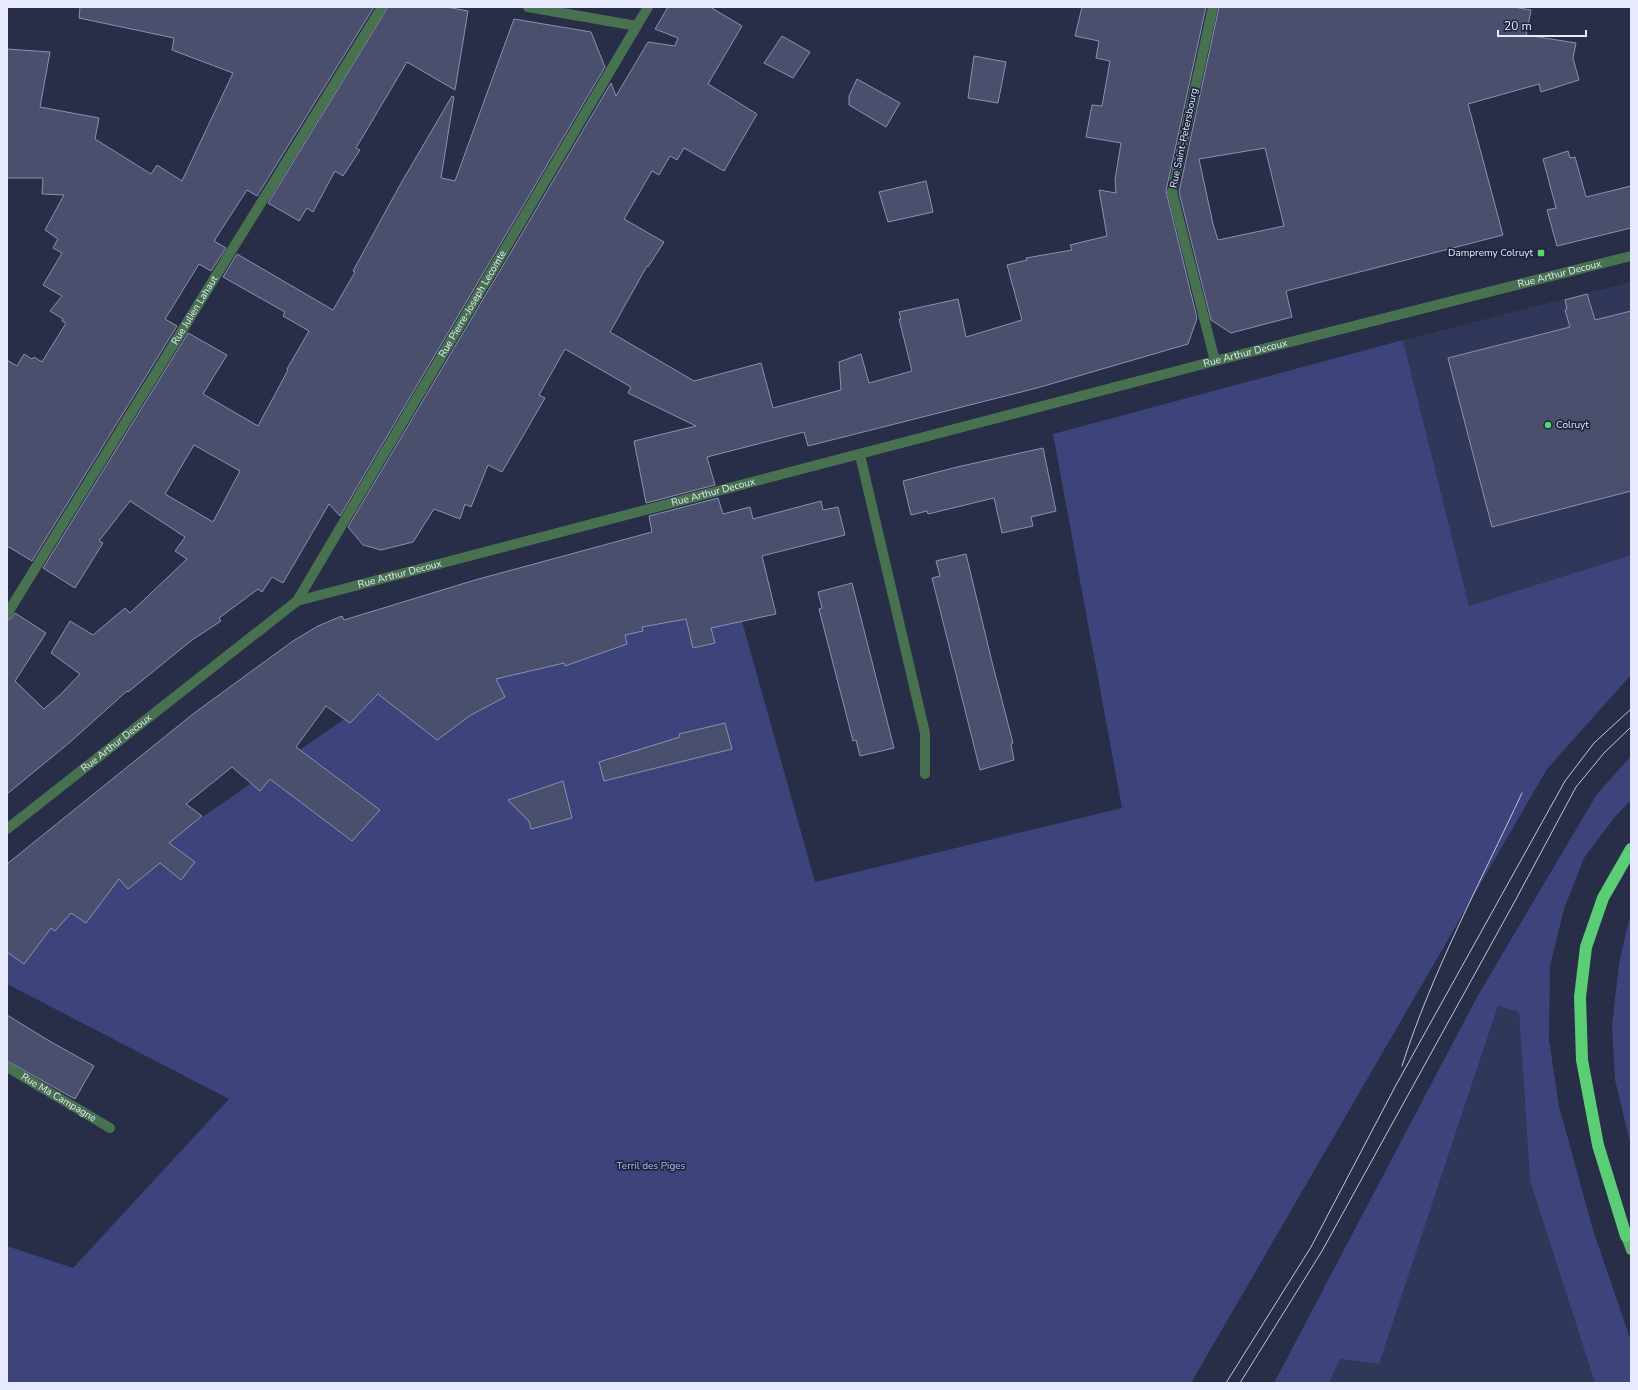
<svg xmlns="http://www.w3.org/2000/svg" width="1638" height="1390" font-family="'Nunito Sans',sans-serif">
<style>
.built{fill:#303758}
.green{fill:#3c447b}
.building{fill:#494f6c;stroke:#8a91b1;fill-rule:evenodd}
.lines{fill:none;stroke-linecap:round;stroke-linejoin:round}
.minor{stroke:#48724f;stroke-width:10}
.primary{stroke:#57b36a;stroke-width:10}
.motorway{stroke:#5bcd74;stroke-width:12}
.tram{stroke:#c2c6da;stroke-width:1}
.poi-dot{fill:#53d673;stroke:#1f233d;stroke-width:1.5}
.labels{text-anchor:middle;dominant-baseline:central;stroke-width:3.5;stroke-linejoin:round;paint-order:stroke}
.street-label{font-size:10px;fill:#e6eafc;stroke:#1f233d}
.poi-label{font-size:10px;fill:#e6eafc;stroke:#1f233d;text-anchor:end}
.park-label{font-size:10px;fill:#b0bdf4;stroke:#1f233d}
</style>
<rect width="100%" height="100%" fill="#282d48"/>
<g class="built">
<polygon points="1631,282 1631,555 1469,606 1403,340"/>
<polygon points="1498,1006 1519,1012 1530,1181 1595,1383 1329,1383 1340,1359 1379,1364"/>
</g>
<g class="green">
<polygon points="1403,340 1469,606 1631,555 1631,675 1547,769 1191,1383 7,1383 7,1246 73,1268 229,1099 7,984 7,952 411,673 731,582 815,882 1122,808 1053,434"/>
<polygon points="1631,756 1631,800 1614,818 1584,858 1564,909 1550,966 1549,1040 1559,1106 1593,1230 1631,1341 1631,1383 1595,1383 1530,1181 1519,1012 1498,1006 1379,1364 1340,1359 1329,1383 1274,1383 1477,997 1597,794"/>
<polygon points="1631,918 1631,1146 1615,1080 1612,1026 1619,964 1628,924"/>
</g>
<g class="building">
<polygon points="80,7 374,7 257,196 247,190 214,241 226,248 211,271 199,264 165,319 177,326 32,561 7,546 7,360 17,366 24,354 32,359 34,357 42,362 66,323 62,321 63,319 50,311 62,296 43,285 62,253 53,248 58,239 45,230 64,195 42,194 43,178 7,178 7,49 50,52 40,107 99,118 95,139 151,174 157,165 182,181 233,73 172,50 174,38 79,18"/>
<polygon points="388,7 446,7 468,11 455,90 407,62 356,148 360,150 343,176 335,171 313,212 307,208 299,221 268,203"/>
<polygon points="668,7 710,7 742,26 708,84 757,114 724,171 684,148 677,160 670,156 659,175 652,171 624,219 664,242 648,267 647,266 610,332 694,381 761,363 773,408 841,390 839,362 861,354 869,383 912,371 899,319 901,319 899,312 958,299 966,337 1022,320 1007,265 1027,260 1026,258 1072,250 1070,245 1107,236 1099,190 1116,193 1115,180 1121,143 1086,137 1092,105 1102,106 1110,61 1096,58 1099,41 1075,36 1082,7 1206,7 1166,191 1197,318 1188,344 1037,388 808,446 804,432 707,457 715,485 646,503 634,441 696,426 628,393 631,387 565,349 539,395 545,398 502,472 488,465 471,507 465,504 460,519 434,509 413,542 381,550 363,545 348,527 611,83 616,96 648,42 675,46 678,38 655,29"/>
<path d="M 1219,7 L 1513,7 L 1531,10 L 1526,35 L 1576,43 L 1573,58 L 1579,80 L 1541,92 L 1539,84 L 1468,104 L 1503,235 L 1286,291 L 1292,317 L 1231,333 L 1211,320 L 1179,192 ZM 1265,148 L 1284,226 L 1218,240 L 1213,224 L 1199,159 Z"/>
<path d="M 514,19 L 591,32 L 605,67 L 340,516 L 329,504 L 283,583 L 272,577 L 262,592 L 258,589 L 219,618 L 221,621 L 192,640 L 128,692 L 127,691 L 69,743 L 7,794 L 7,620 L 10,619 L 15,613 L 46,633 L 15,681 L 44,709 L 61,694 L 80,674 L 51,653 L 70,621 L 93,635 L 125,608 L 130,613 L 187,559 L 175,551 L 185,537 L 130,501 L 99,541 L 103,543 L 75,588 L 43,568 L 188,333 L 227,355 L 203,394 L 258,426 L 288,370 L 287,369 L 309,331 L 283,316 L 285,312 L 223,277 L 237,254 L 333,310 L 355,272 L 353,271 L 400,185 L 452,96 L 454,97 L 441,178 L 455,181 ZM 194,445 L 240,471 L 213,522 L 165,494 Z"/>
<polygon points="782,36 810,52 793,78 764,63"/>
<polygon points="974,56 1006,62 998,103 968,98"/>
<polygon points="857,79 900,103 886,127 849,105 849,96"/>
<polygon points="1568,151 1570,158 1575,157 1586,197 1631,186 1631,228 1557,246 1547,210 1556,208 1543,159"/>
<polygon points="926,181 933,212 888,222 879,192"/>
<polygon points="1587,294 1595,320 1631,311 1631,491 1492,527 1448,358 1570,327 1565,310 1567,309 1565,300"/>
<polygon points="1043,448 1056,511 1031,517 1033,526 1002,533 994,498 928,514 927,511 911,515 903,481 957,467"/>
<polygon points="718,498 723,514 750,507 753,519 821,501 823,510 838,507 845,535 762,556 776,614 711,628 715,643 693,648 686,619 642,627 643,631 625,635 627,644 565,666 564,663 496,679 505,697 471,715 437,740 378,694 350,723 326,706 296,747 380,810 352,841 270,779 260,791 232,767 186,804 202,816 169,843 195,862 181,880 160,863 128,889 119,879 86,923 71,913 55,931 51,928 24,964 7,952 7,864 193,714 293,641 318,626 342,616 344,620 475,580 652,532 649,516"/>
<polygon points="966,554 992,662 1013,743 1011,744 1014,760 980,770 932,578 940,576 936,561"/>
<polygon points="852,583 894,748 860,756 856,740 853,741 819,609 822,608 818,592"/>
<polygon points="725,723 732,749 604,781 599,762 680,737 679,734"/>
<polygon points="563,781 572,818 531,829 529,821 508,800"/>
<polygon points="7,1015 46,1039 94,1066 75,1099 7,1061"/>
</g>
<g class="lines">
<g class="minor">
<polyline points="528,7 637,26"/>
<polyline points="1213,7 1172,192 1215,361"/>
<polyline points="860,455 925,733 925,774"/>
<path id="s1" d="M 297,601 L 648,7"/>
<path id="s2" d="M 7,614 L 382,7"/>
<path id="s3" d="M 7,829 L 297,601 L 1215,361 L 1631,256"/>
<path id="s4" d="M 7,1067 L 110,1128"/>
</g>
<polyline class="primary" points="1626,1236 1631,1250"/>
<polyline class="motorway" points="1626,1236 1598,1145 1582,1060 1580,997 1586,947 1603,898 1631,849"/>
<g class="tram">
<path d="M 1402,1066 C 1432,972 1480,883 1522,793"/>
<polyline points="1226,1383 1311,1247 1396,1085 1565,781 1594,743 1631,709"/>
<polyline points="1240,1383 1322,1251 1515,901 1576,787 1604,753 1631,727"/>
</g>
</g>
<g class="poi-dot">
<rect x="1537" y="249" width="8" height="8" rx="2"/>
<circle cx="1548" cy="425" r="4"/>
</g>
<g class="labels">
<g class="street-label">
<text transform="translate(1184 138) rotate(-78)">Rue Saint-Petersbourg</text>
<text stroke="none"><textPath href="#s3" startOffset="1673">Rue Arthur Decoux</textPath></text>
<text stroke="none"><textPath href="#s1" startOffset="345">Rue Pierre-Joseph Lecomte</textPath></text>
<text stroke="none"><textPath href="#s2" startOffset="357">Rue Julien Lahaut</textPath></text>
<text stroke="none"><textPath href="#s3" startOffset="1349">Rue Arthur Decoux</textPath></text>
<text stroke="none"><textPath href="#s3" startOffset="799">Rue Arthur Decoux</textPath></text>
<text stroke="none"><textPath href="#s3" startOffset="475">Rue Arthur Decoux</textPath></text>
<text stroke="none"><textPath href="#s3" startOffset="139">Rue Arthur Decoux</textPath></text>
<text stroke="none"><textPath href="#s4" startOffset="60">Rue Ma Campagne</textPath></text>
</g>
<g class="poi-label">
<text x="1533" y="253">Dampremy Colruyt</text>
<text x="1556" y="425" text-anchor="start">Colruyt</text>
</g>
<g class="park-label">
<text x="651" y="1166">Terril des Piges</text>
</g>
</g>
<rect width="1638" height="1390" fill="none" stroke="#e6eafc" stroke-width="16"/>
<path d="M1498 30v6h88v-6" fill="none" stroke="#e6eafc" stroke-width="2"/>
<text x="1504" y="30" font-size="12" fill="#e6eafc" stroke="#1f233d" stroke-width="3" paint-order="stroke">20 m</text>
</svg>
